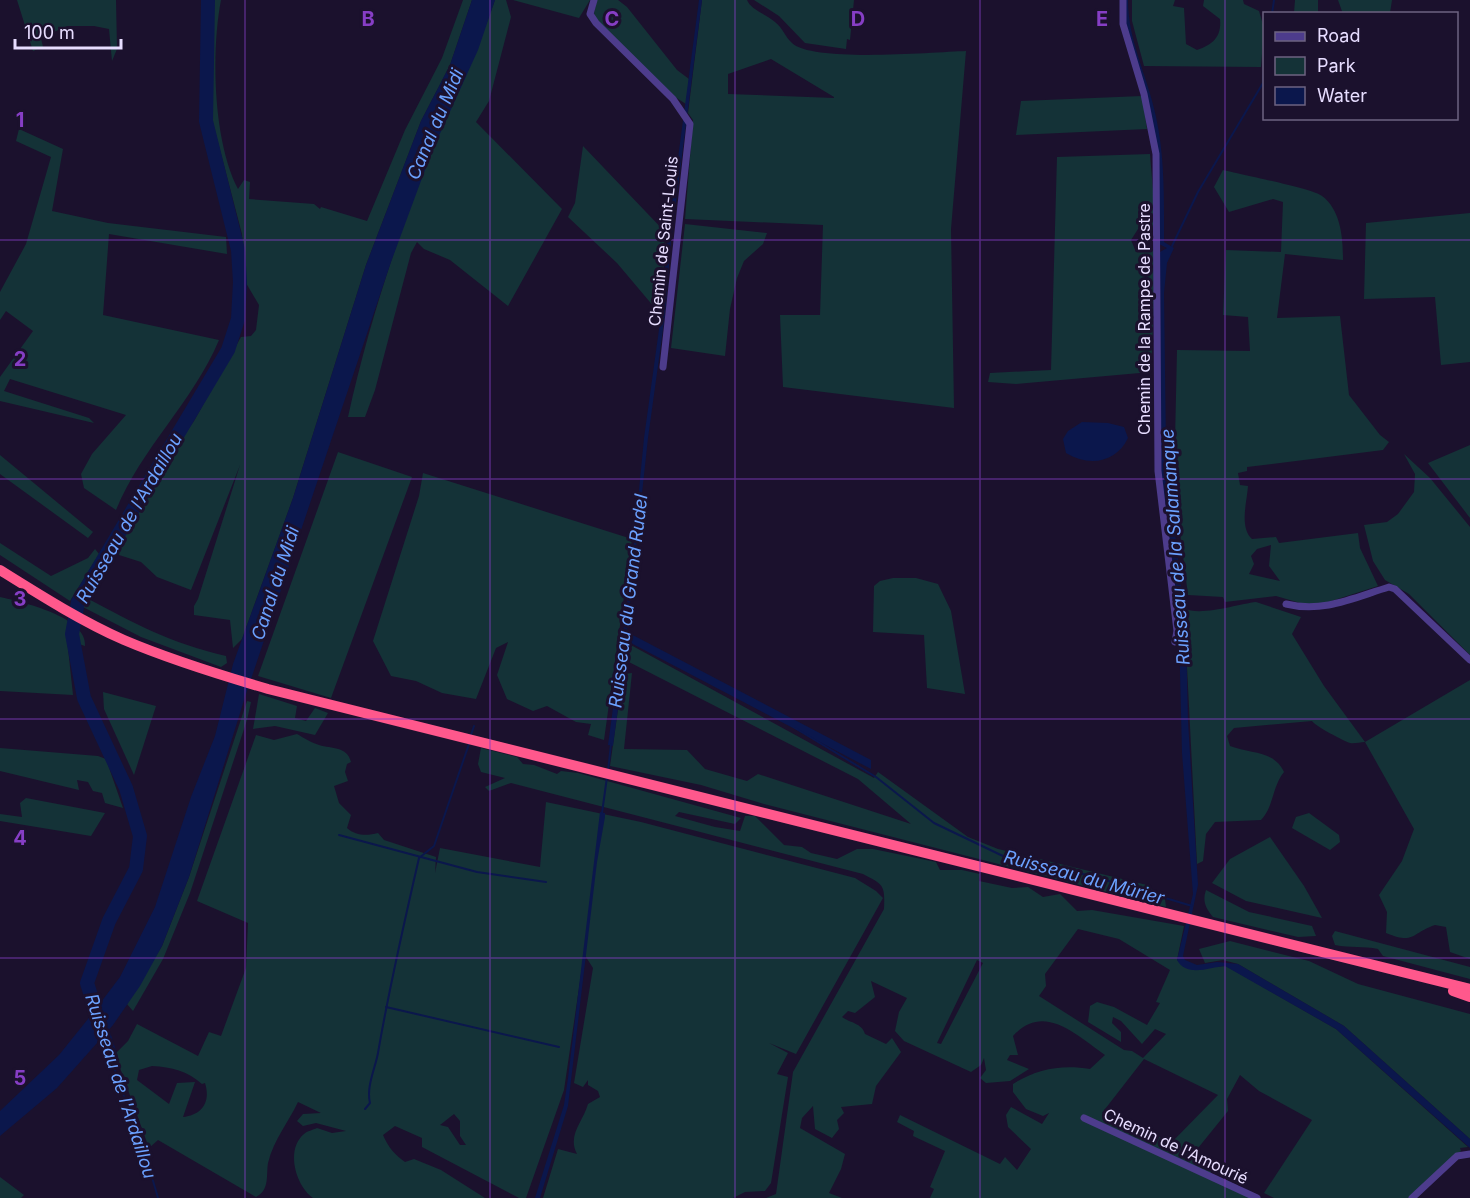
<svg xmlns="http://www.w3.org/2000/svg" width="1470" height="1198" font-family="Inter,sans-serif">
<style>
.green{fill:#143237;fill-rule:evenodd}
.water{fill:#0b174c}
.lines{fill:none;stroke-linecap:round;stroke-linejoin:round}
.stream{stroke:#0b174c;stroke-width:2}
.river{stroke:#0b174c;stroke-width:14}
.minor{stroke:#4d3c8c;stroke-width:7}
.highway{stroke:#ff588c;stroke-width:10}
.grid{fill:none;stroke:#863ec5;stroke-width:1.5;stroke-opacity:0.55}
.labels{text-anchor:middle;dominant-baseline:central;stroke-width:6;stroke-linejoin:round;paint-order:stroke}
.street-label{font-size:16px;fill:#e7ddff;stroke:#1b112d}
.water-label{font-size:18px;font-style:italic;fill:#6ba1ff;stroke:#1b112d}
.grid-label{font-size:20px;text-anchor:middle;font-weight:bold;fill:#863ec5;stroke:#1b112d;stroke-width:6;stroke-linejoin:round;paint-order:stroke}
</style>
<rect width="100%" height="100%" fill="#1b112d"/>
<g class="green">
<polygon points="17,0 116,0 117,49 112,61 109,29 94,26 67,26 54,32 38,26 43,47 33,51"/>
<path d="M 213,0 L 221,0 C 211,52 213,141 238,189 L 244,180 L 250,182 L 249,199 L 314,204 L 320,209 L 321,207 L 367,221 L 405,130 L 442,58 L 463,0 L 472,0 L 450,65 L 421,121 L 366,265 L 293,498 L 242,639 L 233,648 L 230,620 L 194,615 L 194,606 L 198,599 L 240,465 L 191,590 L 157,577 L 141,562 L 119,555 L 113,547 L 147,487 L 194,421 L 241,337 L 251,336 L 256,330 L 259,305 L 246,283 L 242,234 L 210,112 Z"/>
<path d="M 495,0 L 506,0 L 511,17 L 489,101 L 476,122 L 562,209 L 508,306 L 450,260 L 424,249 L 417,242 L 411,253 L 375,390 L 365,417 L 348,417 C 368,326 397,238 431,151 C 452,100 477,52 495,0 Z"/>
<polygon points="513,0 590,0 579,18"/>
<polygon points="597,0 618,0 627,7 677,70 689,79 686,104 675,97 596,21 594,13"/>
<path d="M 702,0 L 747,0 C 751,10 766,14 775,22 C 783,28 785,37 792,43 C 813,63 934,52 966,51 L 951,229 L 954,408 L 783,387 L 780,315 L 820,315 L 823,225 L 685,219 L 693,120 L 688,113 ZM 771,59 L 834,97 L 834,98 L 728,94 L 728,74 Z"/>
<polygon points="754,0 854,0 850,40 847,39 846,49 805,43 779,16"/>
<path d="M 1132,0 L 1175,0 L 1173,6 L 1184,8 L 1186,44 L 1197,50 C 1212,45 1222,37 1220,19 L 1203,6 L 1204,0 L 1243,0 L 1244,4 L 1259,11 L 1264,28 L 1261,67 L 1144,66 L 1132,21 Z"/>
<polygon points="1295,0 1318,0 1318,13 1294,13"/>
<polygon points="1338,0 1392,0 1390,13 1343,14"/>
<polygon points="1142,96 1147,129 1016,135 1021,101"/>
<path d="M 19,129 L 63,149 L 52,211 L 108,223 L 226,237 L 227,254 L 109,234 L 103,315 L 219,340 C 193,402 142,447 116,510 L 84,488 L 81,474 L 92,454 L 126,415 L 10,379 L 4,391 L 89,418 L 94,423 L 0,401 L 0,377 L 33,331 L 6,311 L 0,320 L 0,292 L 26,244 L 51,157 L 16,141 Z"/>
<polygon points="583,146 667,234 660,314 617,263 568,217 575,203"/>
<polygon points="1150,154 1156,228 1138,229 1131,240 1136,252 1156,250 1151,372 1016,384 988,382 990,373 1051,370 1057,157"/>
<path d="M 1223,170 C 1239,174 1314,189 1322,196 C 1341,210 1343,238 1343,260 L 1285,254 L 1277,318 L 1340,316 L 1349,395 L 1380,435 L 1389,442 L 1383,450 L 1247,467 L 1247,471 L 1238,473 L 1240,485 L 1248,486 C 1247,502 1239,527 1252,539 L 1276,537 L 1279,543 L 1358,533 L 1360,548 L 1378,586 L 1322,604 L 1307,605 L 1276,596 L 1225,602 L 1223,597 L 1188,595 L 1174,486 L 1177,350 L 1250,351 L 1248,317 L 1223,315 L 1226,250 L 1281,252 L 1283,202 L 1273,199 L 1229,212 L 1214,187 ZM 1271,545 L 1269,566 L 1280,581 L 1249,574 L 1254,564 L 1251,556 L 1257,549 Z"/>
<polygon points="1470,213 1470,362 1441,365 1435,297 1364,299 1366,223"/>
<polygon points="685,224 767,233 763,244 744,261 737,278 730,309 725,356 671,348"/>
<polygon points="1470,445 1470,518 1428,463"/>
<polygon points="338,452 412,477 331,698 258,676"/>
<polygon points="1404,454 1430,478 1470,527 1470,655 1409,594 1385,580 1373,561 1364,525 1387,522 1398,514 1414,492 1415,474"/>
<polygon points="0,455 93,532 88,538 0,474"/>
<polygon points="423,473 632,539 604,740 588,735 591,724 576,722 547,706 533,711 507,699 497,675 508,642 496,648 476,699 442,693 416,681 391,676 373,641 419,496"/>
<polygon points="0,543 51,576 88,558 95,549 99,554 70,601 0,555"/>
<polygon points="893,578 916,578 938,584 951,611 965,694 927,688 924,635 873,632 874,586 880,581"/>
<path d="M 0,597 C 22,602 88,617 85,646 L 79,644 L 70,634 L 67,639 L 73,695 L 0,691 Z"/>
<path d="M 85,597 C 135,624 170,643 226,656 L 227,663 L 221,667 L 141,637 L 81,606 Z"/>
<path d="M 1256,602 L 1301,617 L 1292,634 L 1324,686 L 1365,742 L 1470,680 L 1470,959 L 1450,952 L 1446,927 L 1435,925 C 1411,933 1415,945 1386,933 L 1387,912 L 1379,895 L 1402,861 L 1414,829 L 1365,742 C 1360,742 1354,744 1350,743 C 1344,741 1315,726 1312,721 L 1234,728 L 1227,736 L 1230,746 C 1250,754 1274,750 1284,772 C 1272,787 1274,806 1261,820 L 1215,822 L 1206,834 L 1203,861 L 1197,864 L 1184,608 C 1199,617 1238,604 1256,602 Z"/>
<polygon points="629,644 874,778 878,772 968,837 998,849 1147,885 1165,899 1166,907 764,804 701,785 610,766 623,674 632,673 624,749 687,750 705,769 747,781 758,774 911,824 858,779 625,660"/>
<polygon points="103,692 156,706 134,775 104,709"/>
<polygon points="259,694 297,706 295,718 306,721 315,708 328,713 315,735 275,726 253,729"/>
<polygon points="247,701 251,702 247,720 190,893 163,959 133,1011 127,1004 162,946 189,877"/>
<path d="M 297,734 C 304,738 312,743 319,745 C 332,749 347,746 351,762 L 347,764 L 345,772 L 348,781 L 334,786 L 339,803 L 351,815 L 347,828 C 356,836 367,836 378,833 L 384,840 L 436,857 L 435,873 L 440,848 L 540,867 L 546,802 L 641,822 L 855,878 L 876,891 L 883,898 L 796,1054 L 769,1043 L 788,1053 L 777,1074 L 788,1077 L 771,1183 L 765,1191 L 745,1192 L 733,1198 L 543,1198 L 558,1149 L 577,1154 C 567,1135 583,1122 588,1104 L 600,1097 L 598,1091 L 588,1085 L 588,1080 L 583,1087 L 574,1083 L 593,968 L 584,954 L 564,1090 L 526,1198 L 519,1198 L 422,1147 L 422,1138 L 395,1126 L 383,1135 C 388,1147 395,1155 405,1162 L 414,1159 L 441,1170 L 485,1198 L 313,1198 C 296,1186 285,1150 304,1134 C 307,1131 313,1130 317,1128 L 332,1133 L 346,1131 L 316,1123 L 303,1126 L 297,1121 L 303,1114 L 321,1113 L 298,1102 C 288,1123 274,1139 268,1163 C 266,1175 270,1190 256,1197 L 158,1140 L 149,1148 L 115,1054 L 128,1041 L 137,1024 L 198,1056 L 209,1032 L 221,1036 L 246,968 L 248,923 L 197,901 L 256,735 L 274,740 ZM 152,1066 C 172,1067 187,1071 202,1084 L 205,1083 C 211,1102 202,1115 183,1117 L 195,1082 L 177,1083 L 169,1104 L 137,1080 L 139,1070 ZM 454,1114 L 460,1121 L 460,1136 L 466,1145 L 460,1145 L 448,1127 L 440,1125 Z"/>
<polygon points="0,748 98,756 106,759 123,808 105,803 102,793 93,791 88,782 77,780 79,790 0,771"/>
<path d="M 481,748 L 517,757 L 523,764 L 534,765 L 557,774 L 561,771 L 578,773 L 741,818 L 735,824 L 679,812 L 675,816 L 715,827 L 740,831 L 745,816 L 755,816 L 784,845 L 802,847 L 811,853 L 837,859 L 857,849 L 873,849 L 936,862 L 940,870 L 962,870 L 980,874 L 979,881 L 1012,888 L 1028,887 L 1043,897 L 1060,894 L 1077,911 L 1092,910 L 1184,926 L 1177,960 L 1190,969 L 1226,966 L 1336,1029 L 1468,1147 L 1460,1148 L 1461,1151 L 1408,1198 L 1274,1198 L 1264,1193 L 1312,1120 L 1259,1091 L 1240,1075 L 1227,1099 L 1228,1111 L 1190,1158 L 1210,1168 L 1212,1179 L 1251,1198 L 930,1198 L 934,1189 L 930,1187 L 945,1151 L 913,1136 L 914,1131 L 897,1122 L 900,1115 L 1000,1164 L 1005,1157 L 1017,1170 L 1031,1149 L 1008,1127 L 1006,1115 L 1011,1107 L 1042,1124 L 1049,1113 L 1043,1116 L 1026,1109 L 1013,1092 L 1013,1084 C 1036,1069 1062,1064 1090,1069 L 1105,1055 C 1076,1035 1044,1002 1013,1036 L 1018,1055 L 1010,1055 L 1007,1060 L 1029,1069 L 1010,1081 L 986,1083 L 980,1078 L 986,1070 L 984,1058 L 981,1065 L 971,1072 L 904,1041 L 895,1031 L 899,1012 L 907,998 L 871,981 L 875,997 L 855,1013 L 848,1011 L 842,1017 C 850,1023 862,1023 865,1034 L 886,1044 L 892,1038 L 901,1052 L 876,1086 L 872,1104 L 841,1107 L 844,1113 L 837,1120 L 839,1129 L 832,1138 L 815,1129 L 813,1106 L 802,1118 L 800,1128 L 845,1154 L 841,1169 L 829,1193 L 842,1198 L 766,1198 L 776,1194 L 793,1072 L 884,909 C 885,885 884,885 863,874 L 511,783 L 489,791 L 485,787 L 505,778 L 481,772 L 478,764 ZM 1078,929 L 1119,939 L 1170,970 L 1156,1002 L 1160,1003 L 1147,1025 L 1114,1007 L 1097,1002 L 1090,1006 L 1088,1022 L 1121,1042 L 1121,1032 L 1112,1023 L 1113,1017 L 1121,1021 L 1142,1044 L 1155,1029 L 1166,1034 L 1143,1058 L 1132,1051 L 1124,1050 L 1039,996 L 1046,986 L 1045,974 ZM 977,960 L 983,963 L 941,1044 L 937,1043 ZM 1144,1059 L 1218,1095 L 1172,1142 L 1102,1113 Z"/>
<polygon points="26,798 105,813 91,836 0,821 0,814 22,817 20,803"/>
<polygon points="1309,813 1339,835 1340,842 1330,850 1292,828 1296,817"/>
<polygon points="1270,837 1304,886 1322,918 1246,901 1212,883 1230,859"/>
<path d="M 1206,890 L 1249,912 L 1312,926 L 1316,936 L 1298,937 L 1213,917 C 1206,908 1202,902 1206,890 Z"/>
<path d="M 1335,931 L 1470,967 L 1470,979 L 1383,956 L 1378,949 C 1364,946 1350,948 1335,945 L 1332,936 Z"/>
<polygon points="1230,941 1309,961 1358,984 1470,1014 1470,1139 1344,1026 1238,964 1223,960 1205,963 1199,949"/>
<polygon points="0,1177 24,1195 21,1198 0,1198"/>
</g>
<g class="water">
<polygon points="472,0 495,0 478,50 432,151 391,262 245,697 189,877 162,946 140,986 113,1025 57,1088 0,1136 0,1111 59,1055 92,1014 120,977 155,907 191,797 215,736 233,664 293,498 366,265 421,121 450,65"/>
<polygon points="699,0 702,0 671,241 665,315 648,438 627,632 871,760 871,769 627,641 613,746 608,745 631,573 644,438 661,315 667,241"/>
<path d="M 1124,0 L 1128,0 C 1128,42 1148,77 1156,117 C 1165,158 1164,200 1164,242 L 1174,248 L 1167,263 L 1164,293 L 1166,448 L 1186,631 L 1188,721 L 1198,885 L 1183,956 L 1185,960 L 1197,965 L 1217,962 L 1238,964 L 1344,1026 L 1470,1139 L 1470,1148 L 1336,1029 L 1225,966 C 1210,967 1187,978 1177,960 L 1193,894 L 1182,753 L 1179,631 L 1161,484 L 1160,252 L 1167,248 L 1159,244 L 1158,164 L 1127,38 Z"/>
<path d="M 1082,422 L 1108,423 L 1124,427 L 1128,438 C 1116,463 1089,467 1066,453 L 1063,439 L 1068,431 Z"/>
<polygon points="600,812 605,813 605,817 597,862 568,1106 540,1198 535,1198 564,1105 568,1078"/>
</g>
<g class="lines">
<g class="stream">
<polyline points="1272,14 1274,0"/>
<polyline points="1172,246 1198,192 1263,83 1264,69"/>
<polyline points="795,728 876,777 934,823 1005,857 1092,876 1192,906"/>
<polyline points="471,735 474,726"/>
<polyline points="608,771 611,744"/>
<polyline points="602,813 607,777"/>
<polyline points="339,835 477,872 546,882"/>
<polyline points="386,1007 559,1047"/>
<path d="M 111,1058 C 126,1105 145,1150 158,1198"/>
<path d="M 365,1109 L 370,1103 C 366,1087 375,1069 378,1053 C 389,988 404,923 419,858 L 434,846 L 469,744"/>
</g>
<polyline class="river" points="111,1058 87,983 109,921 136,869 140,836 126,788 84,698 72,634 78,602 228,350 238,319 240,282 238,250 206,121 208,0"/>
<g class="minor">
<polyline points="594,0 590,14 596,23 673,99 690,124 663,367"/>
<polyline points="1123,0 1123,24 1144,94 1156,154 1158,471 1177,631 1175,642"/>
<path d="M 1286,604 C 1323,613 1353,598 1389,587 L 1395,589 L 1470,660"/>
<polyline points="1084,1118 1257,1198"/>
<polyline points="1412,1198 1457,1156 1470,1154"/>
</g>
<g class="highway">
<path d="M 0,570 C 40,595 81,621 124,640 C 171,660 220,675 268,689 L 1470,989"/>
<polyline points="1453,991 1470,997"/>
</g>
</g>
<path class="grid" d="M 245,0 L 245,1198M 490,0 L 490,1198M 735,0 L 735,1198M 980,0 L 980,1198M 1225,0 L 1225,1198M 0,240 L 1470,240M 0,479 L 1470,479M 0,719 L 1470,719M 0,958 L 1470,958"/>
<g class="labels">
<g class="street-label">
<text transform="translate(663 241) rotate(-84)">Chemin de Saint-Louis</text>
<text transform="translate(1144 319) rotate(-90)">Chemin de la Rampe de Pastre</text>
<text transform="translate(1176 1146) rotate(25)">Chemin de l'Amourié</text>
</g>
<g class="water-label">
<text transform="translate(435 124) rotate(-67)">Canal du Midi</text>
<text transform="translate(129 518) rotate(-60)">Ruisseau de l'Ardaillou</text>
<text transform="translate(1175 547) rotate(-94)">Ruisseau de la Salamanque</text>
<text transform="translate(275 583) rotate(-72)">Canal du Midi</text>
<text transform="translate(628 601) rotate(-83)">Ruisseau du Grand Rudel</text>
<text transform="translate(1084 877) rotate(15)">Ruisseau du Mûrier</text>
<text transform="translate(121 1086) rotate(72)">Ruisseau de l'Ardaillou</text>
</g>
</g>
<g class="grid-label">
<text x="368" y="26">B</text>
<text x="612" y="26">C</text>
<text x="858" y="26">D</text>
<text x="1102" y="26">E</text>
<text x="20" y="127">1</text>
<text x="20" y="366">2</text>
<text x="20" y="606">3</text>
<text x="20" y="845">4</text>
<text x="20" y="1085">5</text>
</g>
<rect x="1263" y="12" width="195" height="108" fill="#1b112d" stroke="#6d6381" stroke-width="1.5"/>
<rect x="1275" y="32" width="30" height="9" fill="#4d3c8c" stroke="#6d6381" stroke-width="1.5"/>
<text x="1317" y="42" font-size="18" fill="#e7ddff">Road</text>
<rect x="1275" y="57" width="30" height="18" fill="#143237" stroke="#6d6381" stroke-width="1.5"/>
<text x="1317" y="72" font-size="18" fill="#e7ddff">Park</text>
<rect x="1275" y="87" width="30" height="18" fill="#0b174c" stroke="#6d6381" stroke-width="1.5"/>
<text x="1317" y="102" font-size="18" fill="#e7ddff">Water</text>
<path d="M15 39v9h106v-9" fill="none" stroke="#e7ddff" stroke-width="3"/>
<text x="24" y="39" font-size="18" fill="#e7ddff" stroke="#1b112d" stroke-width="4.5" paint-order="stroke">100 m</text>
</svg>
